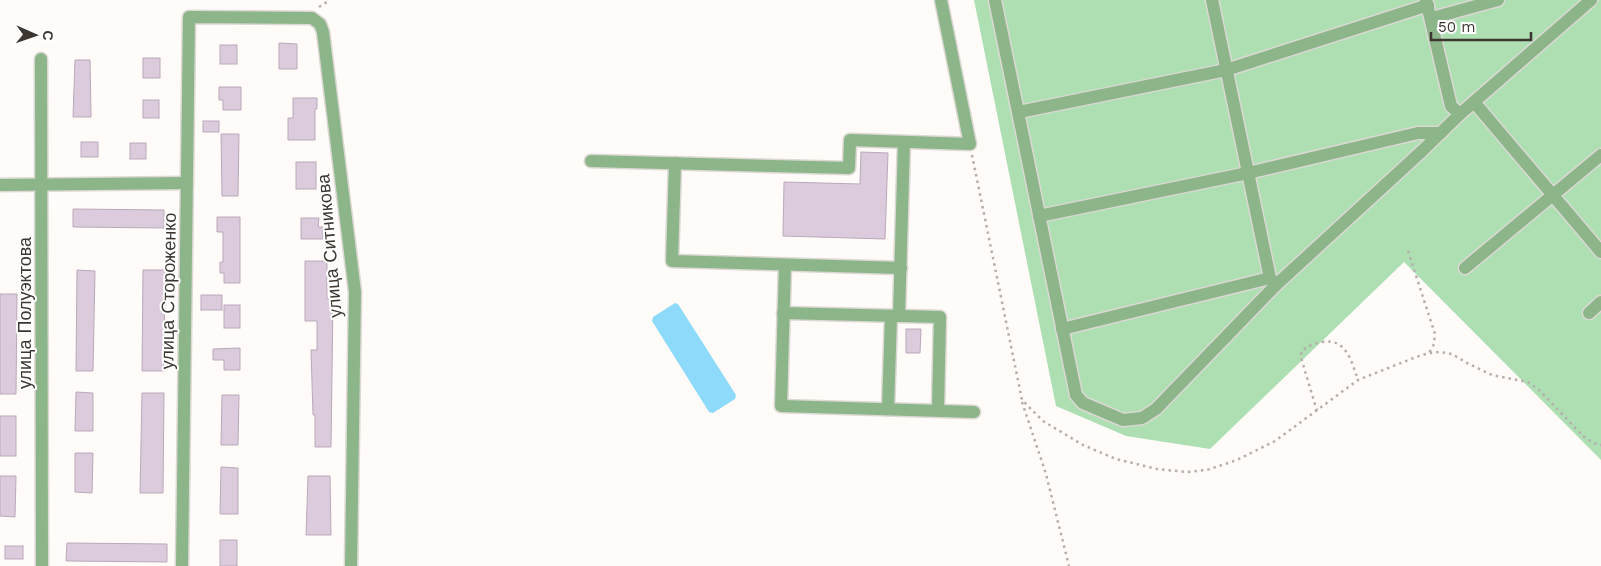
<svg xmlns="http://www.w3.org/2000/svg" width="1601" height="566" font-family="'Work Sans',sans-serif">
<style>
.green{fill:#addfb3}
.water{fill:#8ddafb}
.building{fill:#dccbdc;stroke:#b9a9b9}
.lines{fill:none;stroke-linecap:round;stroke-linejoin:round}
.minor-casing{stroke:#dcd8d4;stroke-width:15}
.path{stroke:#b5afab;stroke-width:2.5;stroke-dasharray:2.5 4;stroke-linecap:butt}
.minor{stroke:#8cb589;stroke-width:12}
.labels{text-anchor:middle;dominant-baseline:central;stroke-width:4;stroke-linejoin:round;paint-order:stroke}
.street-label{font-size:18px;fill:#3d3630;stroke:#fff}
</style>
<rect width="100%" height="100%" fill="#fffbf8"/>
<polygon class="green" points="974,0 1601,0 1601,460 1404,262 1210,449 1126,436 1056,406"/>
<polygon class="water" points="675,303 678,304 736,395 735,399 713,413 709,412 652,321 653,317"/>
<g class="building">
<polygon points="279,43 297,44 297,69 279,69"/>
<rect x="220" y="45" width="17" height="19"/>
<rect x="143" y="58" width="17" height="20"/>
<polygon points="75,60 90,60 91,117 73,117"/>
<polygon points="219,87 241,87 241,110 223,110 223,100 219,100"/>
<polygon points="293,98 317,98 317,109 315,109 315,140 288,140 288,118 293,118"/>
<rect x="143" y="100" width="16" height="18"/>
<rect x="203" y="121" width="16" height="11"/>
<polygon points="221,134 239,134 238,196 222,196"/>
<rect x="81" y="142" width="17" height="15"/>
<rect x="130" y="143" width="16" height="16"/>
<polygon points="861,152 888,153 885,239 783,236 784,182 860,184"/>
<rect x="296" y="162" width="20" height="27"/>
<polygon points="73,209 164,210 164,228 73,227"/>
<polygon points="217,217 240,217 240,283 224,283 224,273 220,273 220,262 223,262 223,232 217,232"/>
<polygon points="301,218 319,218 318,227 323,227 323,239 301,239"/>
<polygon points="305,261 327,261 327,299 333,299 331,447 315,447 315,415 313,415 311,350 317,350 317,321 305,321"/>
<polygon points="77,270 95,271 93,371 76,371"/>
<polygon points="143,270 165,270 164,371 142,371"/>
<polygon points="0,294 17,294 16,394 0,394"/>
<rect x="201" y="295" width="21" height="15"/>
<rect x="224" y="305" width="16" height="23"/>
<polygon points="906,329 921,329 920,353 906,353"/>
<polygon points="240,348 240,370 224,370 224,360 213,360 213,349"/>
<polygon points="76,392 93,393 93,431 75,431"/>
<polygon points="142,393 164,393 163,493 140,493"/>
<polygon points="222,395 239,395 238,445 221,445"/>
<rect x="0" y="416" width="16" height="40"/>
<polygon points="75,453 93,453 92,493 75,492"/>
<polygon points="221,467 238,468 238,514 220,514"/>
<polygon points="0,476 16,476 15,517 0,516"/>
<polygon points="308,476 330,476 331,535 306,535"/>
<rect x="220" y="540" width="17" height="26"/>
<polygon points="67,543 167,544 167,562 66,561"/>
<rect x="5" y="546" width="18" height="13"/>
</g>
<g class="lines">
<g class="minor-casing">
<g id="minor">
<polyline points="995,0 1076,395 1083,403 1123,420 1142,418 1156,409 1276,285 1422,151 1460,114 1591,0"/>
<polyline points="1212,0 1270,278 1276,285"/>
<polyline points="1426,0 1451,106 1460,114"/>
<polyline points="1432,18 1498,0"/>
<polyline points="41,59 42,566"/>
<polyline points="1474,102 1601,252"/>
<polyline points="1019,112 1226,70 1428,5"/>
<polyline points="591,161 849,168 850,140 970,144 941,0"/>
<polyline points="675,163 672,261 901,268"/>
<polyline points="0,185 187,183"/>
<polyline points="1039,216 1248,173 1418,133 1441,133"/>
<polyline points="785,265 781,406 974,412"/>
<polyline points="1465,268 1601,155"/>
<polyline points="783,313 940,317 938,410"/>
<polyline points="1589,313 1601,302"/>
<polyline points="899,316 904,142"/>
<polyline points="1062,329 1270,278"/>
<polyline points="888,409 891,316"/>
<polyline points="182,566 189,17 312,18 320,24 323,32 355,292 351,566"/>
</g>
</g>
<g class="path">
<polyline points="319,7 330,0"/>
<polyline points="972,155 1022,400 1043,421 1083,445 1116,459 1157,469 1187,472 1207,470 1237,460 1275,441 1358,380 1416,357 1429,353 1440,352 1452,354 1467,363 1492,375 1528,382 1538,389 1585,438 1598,445 1601,445"/>
<polyline points="1408,251 1435,334 1434,344 1429,353"/>
<polyline points="1022,402 1046,474 1069,566"/>
<path d="M 1317,411 L 1302,361 L 1301,352 C 1307,346 1313,344 1322,342 C 1347,338 1351,361 1358,380"/>
</g>
<use href="#minor" class="minor"/>
</g>
<g class="labels">
<g class="street-label">
<text transform="translate(329 246) rotate(-95)">улица Ситникова</text>
<text transform="translate(168 291) rotate(-89)">улица Стороженко</text>
<text transform="translate(24 313) rotate(-90)">улица Полуэктова</text>
</g>
</g>
<g transform="translate(35 35) rotate(92)" stroke="#ffffff" stroke-width="4" paint-order="stroke">
<path d="M0-4L9 19L0 12L-9 19Z" fill="#3d3630"/>
<text y="-8" font-size="14" font-weight="bold" text-anchor="middle" fill="#3d3630">С</text>
</g>
<path d="M1431 32v8h100v-8" fill="none" stroke="#3d3630" stroke-width="2.5"/>
<text x="1438" y="32" font-size="15" fill="#3d3630" stroke="#ffffff" stroke-width="4" paint-order="stroke">50 m</text>
</svg>
